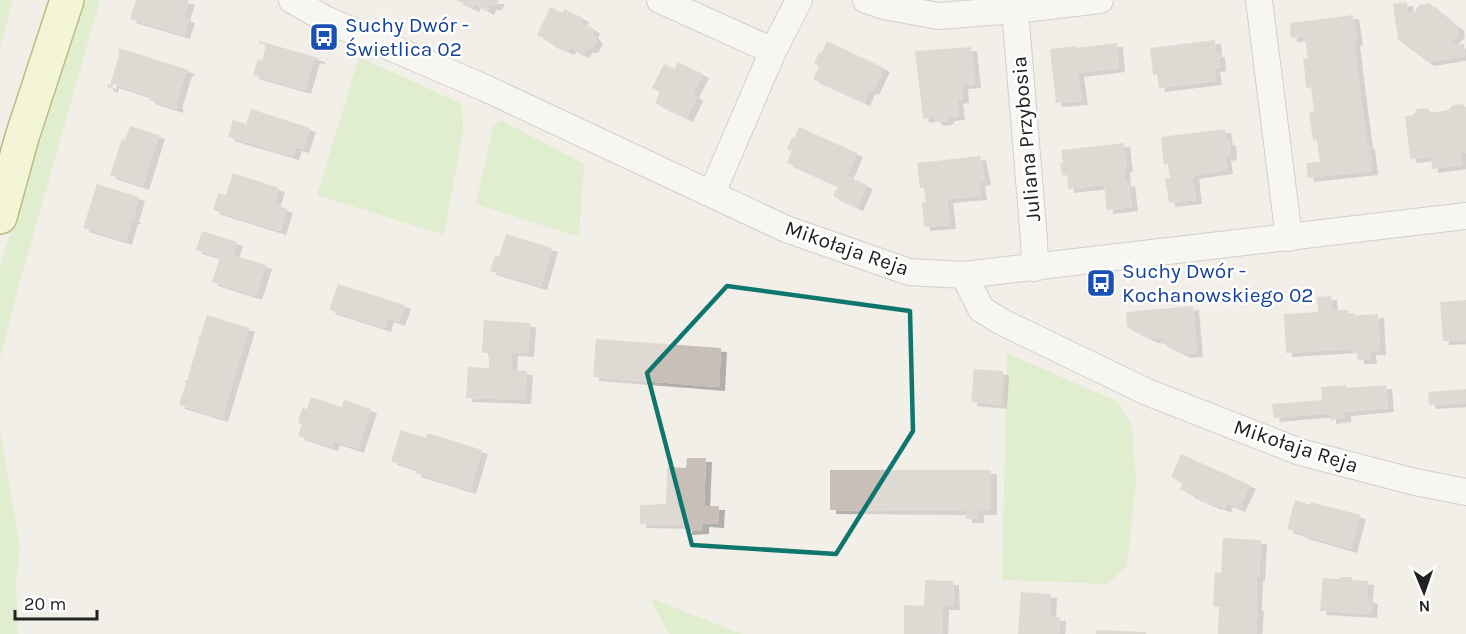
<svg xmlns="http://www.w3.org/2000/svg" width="1466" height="634" font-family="Karla,sans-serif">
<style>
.grass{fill:#cdebb0}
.building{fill:#c7bfb8;filter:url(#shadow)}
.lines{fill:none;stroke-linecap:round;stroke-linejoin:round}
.street-casing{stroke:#a9a9a9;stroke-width:28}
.secondary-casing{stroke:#707d05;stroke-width:36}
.street{stroke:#fff;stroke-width:26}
.secondary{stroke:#f7fabf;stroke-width:33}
.marked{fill:none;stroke:#0f766e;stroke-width:4.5;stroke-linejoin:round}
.labels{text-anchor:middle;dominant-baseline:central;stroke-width:5;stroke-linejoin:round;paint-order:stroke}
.transit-label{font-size:21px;fill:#164399;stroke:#fff;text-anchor:start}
.street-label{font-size:21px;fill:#222;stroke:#fff}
</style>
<defs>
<filter id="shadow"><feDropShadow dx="6" dy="4" stdDeviation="0" flood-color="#0004"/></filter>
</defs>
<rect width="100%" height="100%" fill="#f2efe9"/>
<g class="grass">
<polygon points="0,0 13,0 0,49"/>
<polygon points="86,0 100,0 17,292 0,358 0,266 70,36"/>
<polygon points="359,57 462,104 463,131 444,235 317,195"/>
<polygon points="501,120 584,164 579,237 476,204 493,126"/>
<polygon points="1007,353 1118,402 1132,426 1136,483 1127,566 1107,584 1002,580"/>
<polygon points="0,430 20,547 16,583 18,634 0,634"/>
<polygon points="650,598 742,634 669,634"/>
</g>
<g class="building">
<polygon points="136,0 189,0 184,17 189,19 184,35 130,19"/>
<polygon points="456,0 499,0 496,6 490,6 488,11 475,4 473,8"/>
<polygon points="1407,2 1408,12 1415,12 1419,5 1429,3 1458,27 1459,34 1452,40 1453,45 1464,44 1465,56 1428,62 1398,40 1393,4"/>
<polygon points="550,7 563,13 564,9 583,18 581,23 594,29 592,34 597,40 592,49 586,49 583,54 570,48 568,51 549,43 550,41 537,35"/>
<polygon points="1353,15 1357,42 1354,42 1357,67 1367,145 1369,145 1372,171 1308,178 1306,163 1320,162 1317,140 1313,141 1309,112 1314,111 1311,87 1306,88 1305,73 1303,59 1308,58 1307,52 1305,37 1291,38 1290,23"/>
<polygon points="1215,40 1216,53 1219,53 1220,67 1214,68 1216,81 1159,88 1157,74 1153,75 1150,48"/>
<polygon points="259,41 319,58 318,61 314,59 305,90 253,75 258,59 262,60 266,45 259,43"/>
<polygon points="827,41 884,68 873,91 869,90 864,102 813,79 819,66 814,64 819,52 821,54"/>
<polygon points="1117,43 1119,68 1078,73 1082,101 1056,103 1050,49 1076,46 1076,48"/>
<polygon points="971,47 975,84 962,85 963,99 957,100 959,116 949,117 946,121 937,122 933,117 923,119 915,51"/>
<polygon points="119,48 189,70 188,73 186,72 176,105 178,106 177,109 149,100 150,96 113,84 112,89 107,87 107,84 110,85 120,52 118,51"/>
<polygon points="678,62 703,74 693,94 697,97 687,118 655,103 660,92 652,88 664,64 675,69"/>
<polygon points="1462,104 1466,107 1466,152 1460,153 1462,165 1432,169 1431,157 1410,159 1405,116 1413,115 1417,109 1427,108 1432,113 1448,110 1453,105"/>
<polygon points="251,109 310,128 303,149 296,147 293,156 228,137 233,120 246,124"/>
<polygon points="130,126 159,135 143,186 110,175 122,139 125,140"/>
<polygon points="799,127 857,153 847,176 867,185 857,207 833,196 838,186 787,163 792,151 787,149 792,137 794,138"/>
<polygon points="1225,129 1227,142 1230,141 1231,156 1225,157 1227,170 1193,175 1196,200 1169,203 1165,178 1170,178 1168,164 1164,165 1161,137"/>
<polygon points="1124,143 1127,168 1124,169 1125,183 1129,182 1132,207 1107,210 1104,185 1068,189 1067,175 1062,176 1060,163 1063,163 1061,150"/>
<polygon points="980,156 985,181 979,182 981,196 947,199 950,225 924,227 922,202 926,202 924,188 920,188 917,163"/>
<polygon points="233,173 279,188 274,204 287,209 280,231 213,210 218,193 226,195"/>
<polygon points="97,184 139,197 133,218 137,220 132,220 126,241 83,228"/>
<polygon points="202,231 237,242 233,255 266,265 256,296 212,282 220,257 196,250"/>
<polygon points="506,234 552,248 541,286 490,271 495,255 499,257"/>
<polygon points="338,284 405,305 399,322 388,318 385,328 329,310"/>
<polygon points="1331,296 1332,310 1348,310 1349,316 1378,314 1380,351 1370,351 1371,360 1358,360 1357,352 1351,353 1351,349 1286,353 1284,314 1318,312 1317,297"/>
<polygon points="1466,300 1466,340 1443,341 1440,302"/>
<polygon points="1193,306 1197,353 1185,354 1161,343 1161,338 1152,339 1127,327 1126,312"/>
<polygon points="207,315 249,328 222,418 179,405 186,383 184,383 185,380 187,381 199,339 197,338 198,336 200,337"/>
<polygon points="484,320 530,323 528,353 512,352 511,370 527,371 525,400 466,398 468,367 489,368 489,353 482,353"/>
<polygon points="596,339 721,348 719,387 593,377"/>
<polygon points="974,369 1003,371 1001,405 971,402"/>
<polygon points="1346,385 1346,388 1386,385 1388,408 1345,412 1345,418 1330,420 1330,413 1274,418 1272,404 1322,400 1321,387"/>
<polygon points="1466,389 1466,403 1429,405 1428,392"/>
<polygon points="311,397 342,407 344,400 371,409 358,449 334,441 332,447 298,436 302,424 298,423 302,408 307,409"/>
<polygon points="401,430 426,438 428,433 482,450 470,490 415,473 416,469 391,461"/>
<polygon points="1181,454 1250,485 1239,508 1227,503 1225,509 1217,505 1216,506 1188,494 1189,493 1180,489 1183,483 1171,477"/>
<polygon points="687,458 706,458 704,506 719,506 718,524 703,523 703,530 686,531 686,525 640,524 640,505 666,504 667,467 686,468"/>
<polygon points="830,470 991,470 991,511 978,511 978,519 966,519 966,511 830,510"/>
<polygon points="1295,500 1310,505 1311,502 1360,515 1351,549 1302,535 1302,534 1287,529"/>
<polygon points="1223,538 1261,540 1259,577 1257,577 1256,607 1258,607 1256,634 1218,634 1219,607 1213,607 1215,572 1221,573"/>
<polygon points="1340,577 1352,577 1352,580 1368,581 1367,599 1372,600 1371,614 1320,611 1323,578 1340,579"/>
<polygon points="925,580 953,581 954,606 943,606 942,634 904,634 904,605 924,606"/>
<polygon points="1021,592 1051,594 1050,617 1060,617 1059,634 1018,634"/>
<polygon points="1096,630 1146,632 1146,634 1096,634"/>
</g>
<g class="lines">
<g class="street-casing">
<g id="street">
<polyline points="292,0 325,19 485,88 786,229 909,272 964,275 1466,216"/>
<polyline points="660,0 773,51"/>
<polyline points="866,0 884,6 938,16 1015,10 1100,0"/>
<polyline points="1259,0 1289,238"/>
<polyline points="1015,10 1034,240 1035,268"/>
<polyline points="712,193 773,51 799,0"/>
<polyline points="964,275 981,309 1002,322 1147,392 1300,452 1415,482 1466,492"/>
</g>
</g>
<g class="secondary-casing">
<polyline id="secondary" points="0,217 22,137 67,0"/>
</g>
<use href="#street" class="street"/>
<use href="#secondary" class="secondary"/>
</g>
<path d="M0 0H1466V634H0ZM 727,286 L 910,311 L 913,431 L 836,554 L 692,545 L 647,373 Z" fill="#f2efe9" fill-opacity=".55" fill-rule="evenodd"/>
<path class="marked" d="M 727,286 L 910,311 L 913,431 L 836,554 L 692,545 L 647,373 Z"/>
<defs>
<g id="bus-square" transform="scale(1.5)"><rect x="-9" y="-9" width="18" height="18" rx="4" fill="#1a4fb4" stroke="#fff"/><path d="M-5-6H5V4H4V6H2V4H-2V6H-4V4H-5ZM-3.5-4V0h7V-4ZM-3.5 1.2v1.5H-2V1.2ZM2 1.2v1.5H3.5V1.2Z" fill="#fff"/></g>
</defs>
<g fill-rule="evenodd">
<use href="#bus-square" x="324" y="37"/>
<use href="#bus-square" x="1101" y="283"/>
</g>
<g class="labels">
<g class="transit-label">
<text x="345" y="25">Suchy Dwór -<tspan x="345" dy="24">Świetlica 02</tspan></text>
<text x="1122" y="271">Suchy Dwór -<tspan x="1122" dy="24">Kochanowskiego 02</tspan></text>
</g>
<g class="street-label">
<text transform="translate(1026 139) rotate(-95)">Juliana Przybosia</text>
<text transform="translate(847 248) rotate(19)">Mikołaja Reja</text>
<text transform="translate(1296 446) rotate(18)">Mikołaja Reja</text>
</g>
</g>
<g transform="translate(1424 592) rotate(178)" stroke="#ffffff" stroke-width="4.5" paint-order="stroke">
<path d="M0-4.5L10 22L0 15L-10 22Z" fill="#222222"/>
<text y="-9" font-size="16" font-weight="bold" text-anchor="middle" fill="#222222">N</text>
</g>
<path d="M15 610v9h82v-9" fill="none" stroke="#222222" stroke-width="3"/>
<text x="24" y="610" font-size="18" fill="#222222" stroke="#ffffff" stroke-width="4.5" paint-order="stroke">20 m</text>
</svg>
